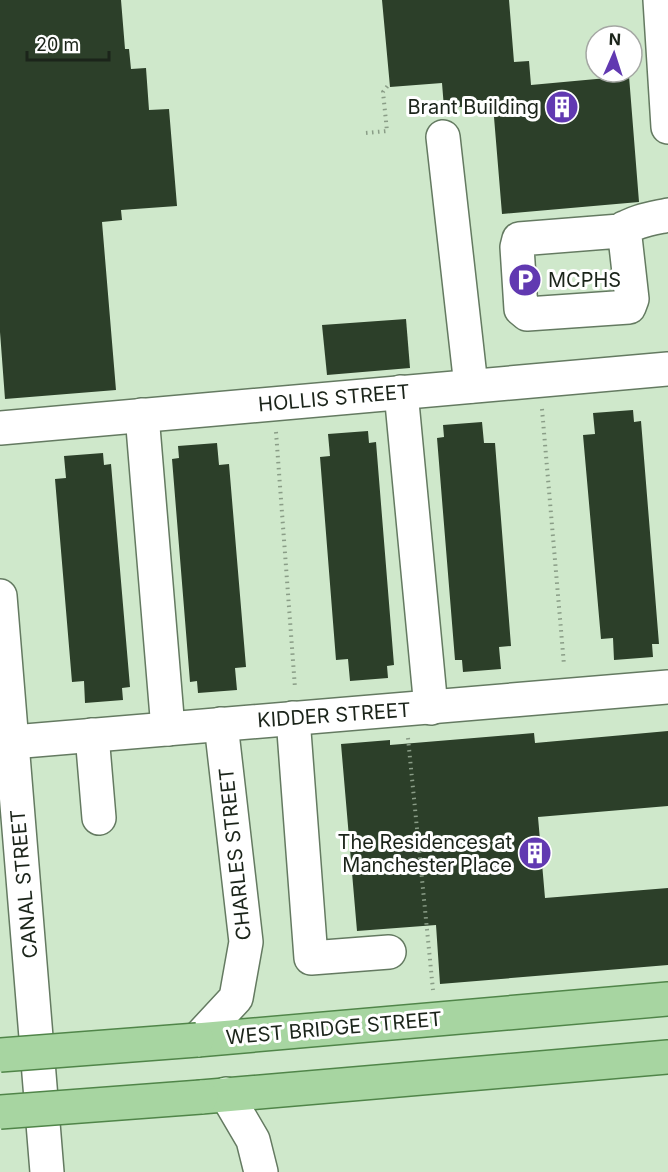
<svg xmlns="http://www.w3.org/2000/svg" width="668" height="1172" font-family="Inter,sans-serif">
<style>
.building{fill:#2c3f29}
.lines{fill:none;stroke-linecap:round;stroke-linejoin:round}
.minor-casing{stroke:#647a61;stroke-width:36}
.major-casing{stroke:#508549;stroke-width:36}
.path{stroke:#8a9d87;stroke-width:4;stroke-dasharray:1.5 4.5;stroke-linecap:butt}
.minor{stroke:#fff;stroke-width:33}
.major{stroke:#a7d5a1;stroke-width:33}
.major-bridge-casing{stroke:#508549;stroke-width:36;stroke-linecap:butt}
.major-bridge{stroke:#a7d5a1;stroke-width:33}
.labels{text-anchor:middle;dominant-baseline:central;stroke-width:6;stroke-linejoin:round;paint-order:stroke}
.poi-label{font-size:20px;fill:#1b241a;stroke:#fff;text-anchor:end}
.street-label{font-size:20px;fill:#1b241a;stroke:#fff}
</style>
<rect width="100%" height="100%" fill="#cfe8cb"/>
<g class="building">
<polygon points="0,0 121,0 125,49 129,49 131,69 146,68 149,110 169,109 177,206 121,210 122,220 102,222 116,390 5,399 0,332"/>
<polygon points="382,0 509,0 514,62 529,61 531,85 629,76 639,202 502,214 493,105 444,108 442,83 390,87"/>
<polygon points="406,319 410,368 327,375 322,325"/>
<polygon points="633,410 634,422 641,421 659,644 652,644 653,657 614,660 613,638 601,639 583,435 595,434 593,413"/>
<polygon points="482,422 484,443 495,443 511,646 499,647 501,669 463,672 462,660 455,660 437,438 444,437 443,425"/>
<polygon points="368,431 369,443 376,442 394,665 387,666 388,678 350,681 348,659 336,660 320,457 330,456 328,434"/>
<polygon points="217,443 219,465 229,464 246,667 235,668 237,690 198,693 197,681 190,682 172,459 179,458 178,446"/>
<polygon points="103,453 104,465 111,464 130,687 122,688 123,700 85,703 84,681 72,682 55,479 66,478 64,456"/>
<polygon points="668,731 668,806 538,817 545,898 668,888 668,965 440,984 436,925 357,931 341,744 390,740 390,745 534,733 535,743"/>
</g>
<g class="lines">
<g class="minor-casing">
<g id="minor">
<polyline points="660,0 668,127"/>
<polyline points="443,137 471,386"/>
<path d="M 624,228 L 632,299 L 629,307 L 527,314 L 521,309 L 517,247 L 519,239 L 620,231 C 635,221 650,219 668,215"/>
<polyline points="401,392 431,708"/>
<polyline points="142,415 168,729"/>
<polyline points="0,428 668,369"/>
<polyline points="0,596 47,1172"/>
<polyline points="293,718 311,958 389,952"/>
<polyline points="92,735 99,818"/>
<polyline points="0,743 668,687"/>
<polyline points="197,1040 236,998 246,942 221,724"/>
<polyline points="226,1094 253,1140 261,1172"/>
</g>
</g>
<g class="major-casing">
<g id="major">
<polyline points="197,1040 668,999"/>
<polyline points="201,1097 668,1057"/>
</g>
</g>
<g class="path">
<polyline points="366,133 387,131 383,92 389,84"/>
<polyline points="542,409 564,665"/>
<polyline points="276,432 295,688"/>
<polyline points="408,738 433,990"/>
</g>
<use href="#minor" class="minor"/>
<use href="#major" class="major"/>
<g class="major-bridge-casing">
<g id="major-bridge">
<polyline points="0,1055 197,1040"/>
<polyline points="0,1112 201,1097"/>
</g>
</g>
<use href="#major-bridge" class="major-bridge"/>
</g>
<defs>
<g id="building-disc" transform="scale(1.725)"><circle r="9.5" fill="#6139b1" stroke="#fff"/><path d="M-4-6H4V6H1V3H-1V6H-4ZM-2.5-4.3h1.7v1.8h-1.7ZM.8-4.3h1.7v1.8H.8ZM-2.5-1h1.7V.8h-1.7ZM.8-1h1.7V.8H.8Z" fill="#fff"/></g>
<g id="parking-disc" transform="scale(1.725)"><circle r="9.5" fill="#6139b1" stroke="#fff"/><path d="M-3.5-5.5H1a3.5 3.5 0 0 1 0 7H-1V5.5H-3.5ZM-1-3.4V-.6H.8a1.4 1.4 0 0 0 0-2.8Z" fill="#fff"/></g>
</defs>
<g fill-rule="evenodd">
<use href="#building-disc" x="562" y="107"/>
<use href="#parking-disc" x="525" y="280"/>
<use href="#building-disc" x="535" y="853"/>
</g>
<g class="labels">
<g class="poi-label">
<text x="539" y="107">Brant Building</text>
<text x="548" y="280" text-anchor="start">MCPHS</text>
<text x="512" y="842">The Residences at<tspan x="512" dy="23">Manchester Place</tspan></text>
</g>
<g class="street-label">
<text transform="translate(334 398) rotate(-5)">HOLLIS STREET</text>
<text transform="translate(334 715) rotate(-4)">KIDDER STREET</text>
<text transform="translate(235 854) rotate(-96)">CHARLES STREET</text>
<text transform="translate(24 884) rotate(-95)">CANAL STREET</text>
<text transform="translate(334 1028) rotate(-5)">WEST BRIDGE STREET</text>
</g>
</g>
<g transform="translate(614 54) rotate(3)"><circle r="28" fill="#ffffff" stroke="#a4a7a3" stroke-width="1.5"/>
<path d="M0-4.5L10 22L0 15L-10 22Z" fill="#6139b1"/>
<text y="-9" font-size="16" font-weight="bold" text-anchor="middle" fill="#1b241a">N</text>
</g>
<path d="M27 51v9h82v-9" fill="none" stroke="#1b241a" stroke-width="3"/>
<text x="36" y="51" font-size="18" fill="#1b241a" stroke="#ffffff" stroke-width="4.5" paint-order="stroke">20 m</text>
</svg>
